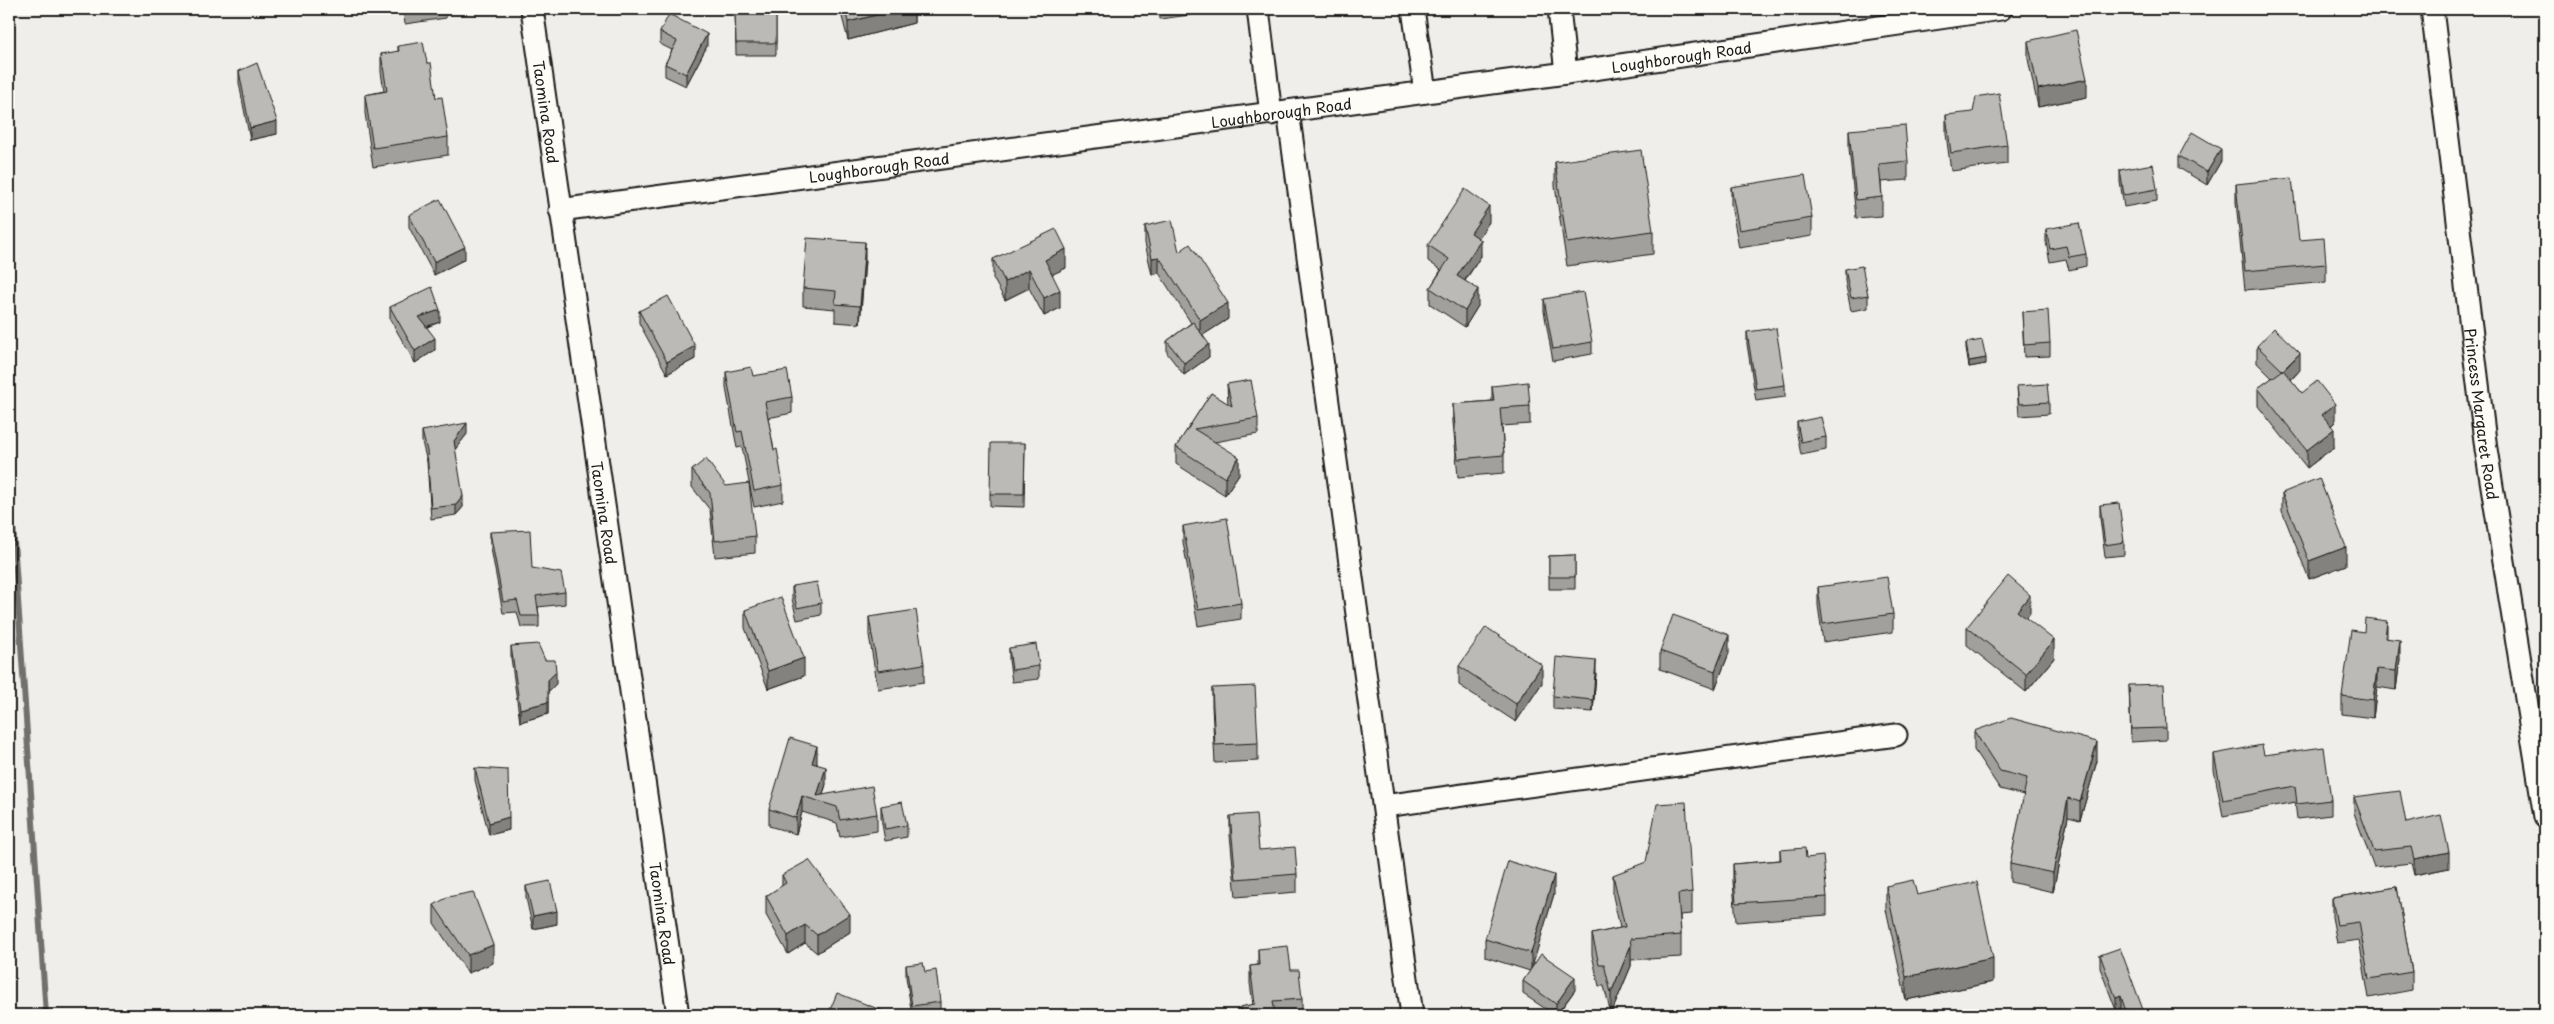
<svg xmlns="http://www.w3.org/2000/svg" width="2554" height="1024" font-family="'Playpen Sans',sans-serif">
<style>
.lines{fill:none;stroke-linecap:round;stroke-linejoin:round}
.stream{stroke:#706f6d;stroke-width:6}
.minor-casing{stroke:#1c1c1c;stroke-width:25}
.minor{stroke:#fdfcf7;stroke-width:21}
.wall{fill:#a1a09d;stroke:#1c1c1c}
.shaded-wall{fill:#83827f;stroke:#1c1c1c}
.building{fill:#bbbab6;stroke:#1c1c1c}
.labels{text-anchor:middle;dominant-baseline:central;stroke-width:4;stroke-linejoin:round;paint-order:stroke}
.street-label{font-size:15px;fill:#1c1c1c;stroke:#fdfcf7}
</style>
<rect width="100%" height="100%" fill="#f0eeea"/>
<filter id="ink" filterUnits="userSpaceOnUse"><feTurbulence type="fractalNoise" baseFrequency=".02" numOctaves="2"/><feDisplacementMap in="SourceGraphic" scale="10" xChannelSelector="R" yChannelSelector="G"/><feConvolveMatrix kernelMatrix="1 2 1 2 8 2 1 2 1" color-interpolation-filters="sRGB"/></filter>
<g filter="url(#ink)">
<g class="lines">
<polyline class="stream" points="9,467 46,1015"/>
<g class="minor-casing">
<g id="minor">
<path id="s1" d="M 532,9 L 678,1015"/>
<polyline points="1258,9 1271,114"/>
<polyline points="1413,9 1425,92"/>
<polyline points="1559,9 1566,73"/>
<path id="s2" d="M 2432,9 L 2486,449 L 2545,817"/>
<polyline points="1288,111 1412,1015"/>
<path id="s3" d="M 560,210 L 1566,73 L 2001,9"/>
<polyline points="1384,806 1896,735"/>
</g>
</g>
<use href="#minor" class="minor"/>
</g>
<g class="wall">
<polygon points="403,9 446,9 446,18 405,24"/>
<polygon points="735,9 776,9 776,55 736,55"/>
<polygon points="840,9 914,9 914,23 848,40"/>
<polygon points="1159,9 1212,9 1212,12 1160,19"/>
<polygon points="660,32 707,46 686,86 665,76 665,64 672,50 660,44"/>
<polygon points="2028,41 2087,97 2038,107 2028,59"/>
<polygon points="398,46 427,63 436,98 448,137 448,155 373,167 365,113 365,95 384,91 381,72 381,54 398,52"/>
<polygon points="239,71 277,134 250,140 239,83"/>
<polygon points="1946,115 2007,145 2007,164 1951,171 1946,134"/>
<polygon points="1849,130 1908,161 1908,180 1881,182 1882,197 1882,216 1856,218 1849,148"/>
<polygon points="2179,156 2221,161 2207,185 2179,168"/>
<polygon points="1555,162 1653,231 1653,254 1567,266 1555,186"/>
<polygon points="2120,170 2157,189 2157,201 2124,207 2120,182"/>
<polygon points="2236,184 2326,264 2326,282 2245,290 2236,202"/>
<polygon points="1731,187 1812,218 1812,236 1739,248 1731,205"/>
<polygon points="409,215 465,259 434,275 409,227"/>
<polygon points="1489,222 1478,238 1481,256 1465,281 1478,306 1465,327 1430,304 1430,288 1441,270 1428,261 1428,245"/>
<polygon points="1145,226 1179,252 1228,319 1203,335 1209,357 1184,375 1167,353 1167,341 1191,323 1159,273 1152,275 1145,243"/>
<polygon points="2046,229 2086,254 2086,266 2069,270 2066,259 2050,262 2046,242"/>
<polygon points="993,259 1066,268 1052,274 1060,308 1044,316 1029,288 1005,300 993,278"/>
<polygon points="865,260 860,324 835,322 835,309 803,306 803,288"/>
<polygon points="1845,269 1868,295 1868,308 1851,311 1845,281"/>
<polygon points="1544,299 1592,342 1592,354 1553,361 1544,311"/>
<polygon points="390,307 440,322 427,327 435,350 415,363 390,319"/>
<polygon points="639,311 695,359 667,374 639,323"/>
<polygon points="2022,312 2050,343 2050,356 2024,357"/>
<polygon points="1747,332 1785,385 1785,397 1756,401 1747,344"/>
<polygon points="1966,343 1986,364 1969,367 1966,349"/>
<polygon points="2257,346 2300,370 2291,380 2302,393 2335,422 2331,426 2334,447 2307,468 2258,406 2258,388 2272,378 2257,363"/>
<polygon points="726,372 753,376 792,397 792,413 768,418 774,450 783,485 783,501 754,507 742,447 737,448 726,388"/>
<polygon points="1227,384 1258,418 1258,434 1215,442 1239,474 1225,495 1176,464 1176,447 1211,393 1228,404"/>
<polygon points="1492,386 1530,406 1530,424 1502,426 1504,455 1504,473 1458,477 1453,422 1453,404 1492,401"/>
<polygon points="2017,386 2049,402 2049,414 2019,416"/>
<polygon points="1797,422 1826,437 1826,450 1801,455 1797,434"/>
<polygon points="422,431 467,434 455,449 463,507 456,515 431,519 427,462 422,442"/>
<polygon points="1025,443 1024,507 990,506 990,494"/>
<polygon points="692,470 755,536 755,553 715,557 710,510 692,487"/>
<polygon points="2282,493 2346,565 2309,579 2282,511"/>
<polygon points="2100,505 2124,542 2124,555 2105,557 2100,518"/>
<polygon points="1183,526 1241,603 1241,619 1198,626 1183,542"/>
<polygon points="490,532 532,568 565,592 565,604 538,607 539,616 539,627 521,627 517,612 503,613 490,543"/>
<polygon points="1575,555 1575,589 1549,589 1549,556"/>
<polygon points="792,586 821,603 821,615 797,620 792,599"/>
<polygon points="1818,587 1893,614 1893,632 1823,642 1818,605"/>
<polygon points="745,610 804,676 768,689 745,628"/>
<polygon points="2030,613 2026,618 2054,658 2026,692 1967,645 1967,627"/>
<polygon points="869,617 924,664 924,682 878,689 869,635"/>
<polygon points="2387,639 2400,659 2396,690 2377,687 2373,718 2342,714 2342,696"/>
<polygon points="511,646 556,684 548,692 548,714 520,722 511,658"/>
<polygon points="1009,648 1039,666 1039,679 1012,682 1009,660"/>
<polygon points="1660,651 1729,653 1715,689 1660,669"/>
<polygon points="1459,666 1542,683 1516,722 1459,685"/>
<polygon points="1596,673 1593,712 1553,709 1553,696"/>
<polygon points="2129,685 2166,728 2166,740 2131,742"/>
<polygon points="1212,688 1258,743 1258,761 1215,763 1212,706"/>
<polygon points="1974,731 2097,761 2080,820 2068,817 2053,892 2010,882 2010,864 2024,795 2000,789 1974,750"/>
<polygon points="2214,754 2264,755 2331,800 2331,815 2297,819 2295,802 2223,816 2214,770"/>
<polygon points="817,763 817,764 826,784 823,795 877,814 877,831 840,837 837,823 802,812 796,834 769,826 769,809"/>
<polygon points="475,768 509,830 489,835 475,780"/>
<polygon points="2354,797 2406,823 2449,868 2414,875 2411,863 2374,867 2354,813"/>
<polygon points="881,806 907,825 907,837 885,841 881,818"/>
<polygon points="1230,816 1259,850 1297,874 1297,892 1236,897 1230,835"/>
<polygon points="1780,850 1806,858 1827,897 1827,915 1736,922 1733,882 1733,864 1780,860"/>
<polygon points="782,875 850,932 817,953 805,943 788,954 766,915 766,896 782,886"/>
<polygon points="1613,875 1692,892 1692,914 1680,915 1681,935 1681,957 1631,960 1631,966 1611,1014 1604,986 1599,986 1592,955 1592,934 1620,928 1613,896"/>
<polygon points="526,886 557,924 533,929 526,898"/>
<polygon points="1886,886 1917,895 1993,982 1906,1000 1886,909"/>
<polygon points="2397,887 2412,972 2412,990 2369,998 2359,940 2337,943 2332,917 2332,898"/>
<polygon points="1554,894 1531,969 1575,990 1557,1015 1555,1015 1523,994 1523,981 1530,971 1485,957 1485,939"/>
<polygon points="434,905 493,963 468,973 434,923"/>
<polygon points="1258,949 1291,970 1302,999 1302,1015 1240,1015 1240,1007 1253,1005 1250,983 1250,966 1258,965"/>
<polygon points="2100,955 2145,1015 2123,1015 2121,1008 2116,1010 2100,968"/>
<polygon points="906,965 925,972 940,1002 940,1015 912,1015 906,977"/>
</g>
<g class="shaded-wall">
<polygon points="900,9 914,9 914,23 848,40 848,22"/>
<polygon points="707,34 707,46 686,86 686,74"/>
<polygon points="2087,79 2087,97 2038,107 2038,89"/>
<polygon points="277,121 277,134 250,140 250,128"/>
<polygon points="2221,149 2221,161 2207,185 2207,172"/>
<polygon points="1489,206 1489,222 1471,250 1471,233"/>
<polygon points="1481,240 1481,256 1457,292 1457,276"/>
<polygon points="865,242 865,260 860,324 860,306"/>
<polygon points="465,247 465,259 434,275 434,262"/>
<polygon points="1066,249 1066,268 1045,278 1045,260"/>
<polygon points="1159,257 1159,273 1152,275 1152,258"/>
<polygon points="1029,269 1029,288 1005,300 1005,282"/>
<polygon points="1478,289 1478,306 1465,327 1465,311"/>
<polygon points="1060,290 1060,308 1044,316 1044,298"/>
<polygon points="1228,303 1228,319 1200,337 1200,320"/>
<polygon points="440,310 440,322 419,329 419,317"/>
<polygon points="435,338 435,350 415,363 415,351"/>
<polygon points="1209,344 1209,357 1184,375 1184,363"/>
<polygon points="695,346 695,359 667,374 667,362"/>
<polygon points="2300,353 2300,370 2283,388 2283,371"/>
<polygon points="1986,358 1986,364 1969,367 1969,361"/>
<polygon points="2335,404 2335,422 2322,433 2322,415"/>
<polygon points="467,423 467,434 454,451 454,441"/>
<polygon points="2334,429 2334,447 2307,468 2307,450"/>
<polygon points="1239,457 1239,474 1225,495 1225,478"/>
<polygon points="463,496 463,507 456,515 456,505"/>
<polygon points="2346,547 2346,565 2309,579 2309,561"/>
<polygon points="2030,595 2030,613 2017,629 2017,611"/>
<polygon points="2387,621 2387,639 2385,638"/>
<polygon points="1729,635 1729,653 1715,689 1715,671"/>
<polygon points="2054,640 2054,658 2026,692 2026,674"/>
<polygon points="2400,640 2400,659 2396,690 2396,671"/>
<polygon points="804,658 804,676 768,689 768,671"/>
<polygon points="1596,661 1596,673 1593,712 1593,700"/>
<polygon points="1542,665 1542,683 1516,722 1516,704"/>
<polygon points="2377,669 2377,687 2373,718 2373,700"/>
<polygon points="556,672 556,684 548,692 548,680"/>
<polygon points="548,702 548,714 520,722 520,709"/>
<polygon points="2097,742 2097,761 2080,820 2080,802"/>
<polygon points="817,746 817,763 812,780 812,763"/>
<polygon points="826,767 826,784 821,801 817,796"/>
<polygon points="802,796 802,812 796,834 796,818"/>
<polygon points="2068,798 2068,817 2053,892 2053,873"/>
<polygon points="509,817 509,830 489,835 489,823"/>
<polygon points="2449,852 2449,868 2414,875 2414,859"/>
<polygon points="1554,875 1554,894 1531,971 1531,953"/>
<polygon points="557,911 557,924 533,929 533,916"/>
<polygon points="850,914 850,932 817,953 817,935"/>
<polygon points="805,925 805,943 788,954 788,936"/>
<polygon points="493,945 493,963 468,973 468,955"/>
<polygon points="1631,945 1631,966 1611,1014 1611,993"/>
<polygon points="1993,958 1993,982 1906,1000 1906,977"/>
<polygon points="1575,977 1575,990 1556,1015 1556,1004"/>
<polygon points="2121,996 2121,1008 2116,1010 2116,998"/>
</g>
<g class="building">
<polygon points="405,9 424,9 405,11"/>
<polygon points="735,9 776,9 776,43 736,43"/>
<polygon points="845,9 900,9 848,22"/>
<polygon points="669,14 707,34 686,74 665,64 677,41 660,32"/>
<polygon points="2076,30 2087,79 2038,89 2028,41"/>
<polygon points="423,42 427,63 431,63 436,98 442,97 448,137 373,148 365,95 387,91 381,54 399,51 398,46"/>
<polygon points="257,63 277,121 250,128 239,71"/>
<polygon points="1999,93 2007,145 1951,153 1946,115 1973,112 1976,97"/>
<polygon points="1905,125 1908,161 1879,164 1882,197 1856,200 1849,130"/>
<polygon points="2192,132 2221,149 2207,172 2179,156"/>
<polygon points="1641,150 1653,231 1567,243 1555,162"/>
<polygon points="2153,164 2157,189 2124,195 2120,170"/>
<polygon points="1805,175 1812,218 1739,230 1731,187"/>
<polygon points="2292,178 2299,240 2324,238 2326,264 2245,271 2236,184"/>
<polygon points="1465,189 1489,206 1471,233 1481,240 1457,276 1478,289 1465,311 1430,288 1449,259 1428,245"/>
<polygon points="440,199 465,247 434,262 409,215"/>
<polygon points="1172,220 1179,252 1190,244 1228,303 1200,320 1159,257 1152,258 1145,226"/>
<polygon points="2079,223 2086,254 2069,257 2066,246 2050,249 2046,229"/>
<polygon points="1056,229 1066,249 1045,260 1060,290 1044,298 1029,269 1005,282 993,259"/>
<polygon points="807,238 865,242 860,306 835,304 836,291 803,288"/>
<polygon points="1862,266 1868,295 1851,298 1845,269"/>
<polygon points="432,287 440,310 419,317 435,338 415,351 390,307"/>
<polygon points="1583,292 1592,342 1553,349 1544,299"/>
<polygon points="668,296 695,346 667,362 639,311"/>
<polygon points="2048,310 2050,343 2024,345 2022,312"/>
<polygon points="1193,322 1209,344 1184,363 1167,341"/>
<polygon points="1776,328 1785,385 1756,389 1747,332"/>
<polygon points="2274,328 2300,353 2283,370 2282,370 2257,346"/>
<polygon points="1982,340 1986,358 1969,361 1966,343"/>
<polygon points="751,367 753,376 787,370 792,397 765,402 774,450 777,449 783,485 754,491 742,431 737,432 726,372"/>
<polygon points="2283,370 2302,393 2317,381 2335,404 2322,415 2334,429 2307,450 2258,388"/>
<polygon points="1251,380 1258,418 1194,429 1239,457 1225,478 1176,447 1211,393 1232,406 1227,384"/>
<polygon points="1528,382 1530,406 1500,408 1504,455 1458,459 1453,404 1494,401 1492,386"/>
<polygon points="2047,384 2049,402 2019,404 2017,386"/>
<polygon points="1821,417 1826,437 1801,442 1797,422"/>
<polygon points="467,423 454,441 463,496 456,505 431,508 427,451 422,431"/>
<polygon points="991,443 1025,443 1024,494 990,494"/>
<polygon points="706,459 726,486 749,483 755,536 715,541 710,493 692,470"/>
<polygon points="2319,478 2346,547 2309,561 2282,493"/>
<polygon points="2119,503 2124,542 2105,545 2100,505"/>
<polygon points="1227,518 1241,603 1198,610 1183,526"/>
<polygon points="530,530 532,568 561,573 565,592 536,596 539,616 521,616 517,600 503,602 490,532"/>
<polygon points="1575,555 1575,577 1549,577 1549,556"/>
<polygon points="2008,576 2030,595 2017,611 2054,640 2026,674 1967,627"/>
<polygon points="1887,577 1893,614 1823,624 1818,587"/>
<polygon points="817,582 821,603 797,608 792,586"/>
<polygon points="781,597 804,658 768,671 745,610"/>
<polygon points="916,610 924,664 878,671 869,617"/>
<polygon points="1673,615 1729,635 1715,671 1660,651"/>
<polygon points="2365,618 2387,621 2385,638 2400,640 2396,671 2377,669 2373,700 2342,696 2351,630 2364,632"/>
<polygon points="1486,627 1542,665 1516,704 1459,666"/>
<polygon points="538,644 545,660 555,660 556,672 548,680 548,702 520,709 511,646"/>
<polygon points="1036,644 1039,666 1012,670 1009,648"/>
<polygon points="1556,657 1596,661 1593,700 1553,696"/>
<polygon points="2164,684 2166,728 2131,729 2129,685"/>
<polygon points="1255,686 1258,743 1215,745 1212,688"/>
<polygon points="2011,718 2097,742 2080,802 2068,798 2053,873 2010,864 2027,778 2000,771 1974,731"/>
<polygon points="790,738 817,746 812,763 826,767 817,796 872,786 877,814 840,820 837,807 802,796 796,818 769,809"/>
<polygon points="2262,745 2264,755 2324,747 2331,800 2297,804 2295,786 2223,800 2214,754"/>
<polygon points="475,768 508,770 509,817 489,823"/>
<polygon points="2400,791 2406,823 2441,815 2449,852 2414,859 2411,847 2374,851 2354,797"/>
<polygon points="902,802 907,825 885,829 881,806"/>
<polygon points="1686,802 1692,892 1678,894 1681,935 1630,939 1631,945 1611,993 1604,964 1599,964 1592,934 1625,927 1613,875 1646,862 1657,804"/>
<polygon points="1256,814 1259,850 1295,847 1297,874 1236,879 1230,816"/>
<polygon points="1805,848 1806,858 1823,856 1827,897 1736,903 1733,864 1781,860 1780,850"/>
<polygon points="809,860 850,914 817,935 805,925 788,936 766,896 786,883 782,875"/>
<polygon points="1508,861 1554,875 1531,953 1485,939"/>
<polygon points="1913,880 1917,895 1977,882 1993,958 1906,977 1886,886"/>
<polygon points="550,881 557,911 533,916 526,886"/>
<polygon points="2397,887 2412,972 2369,979 2359,922 2337,925 2332,898"/>
<polygon points="473,892 493,945 468,955 434,905 448,897"/>
<polygon points="1288,946 1291,970 1299,970 1302,999 1273,1001 1275,1015 1241,1015 1240,1007 1255,1004 1250,966 1259,965 1258,949"/>
<polygon points="2120,948 2145,1015 2127,1015 2121,996 2116,998 2100,955"/>
<polygon points="1541,954 1575,977 1556,1004 1523,981"/>
<polygon points="923,963 925,972 936,970 940,1002 912,1006 906,965"/>
<polygon points="837,993 891,1014 891,1015 828,1015"/>
</g>
</g>
<g class="labels">
<g class="street-label">
<text stroke="none"><textPath href="#s3" startOffset="1132">Loughborough Road</textPath></text>
<text stroke="none"><textPath href="#s1" startOffset="104">Taomina Road</textPath></text>
<text stroke="none"><textPath href="#s3" startOffset="728">Loughborough Road</textPath></text>
<text stroke="none"><textPath href="#s3" startOffset="322">Loughborough Road</textPath></text>
<text stroke="none"><textPath href="#s2" startOffset="408">Princess Margaret Road</textPath></text>
<text stroke="none"><textPath href="#s1" startOffset="509">Taomina Road</textPath></text>
<text stroke="none"><textPath href="#s1" startOffset="914">Taomina Road</textPath></text>
</g>
</g>
<rect width="2554" height="1024" fill="none" stroke="#fdfcf7" stroke-width="30"/>
<rect x="15" y="15" width="2524" height="994" fill="none" stroke="#1c1c1c" stroke-width="2" filter="url(#ink)"/>
</svg>
